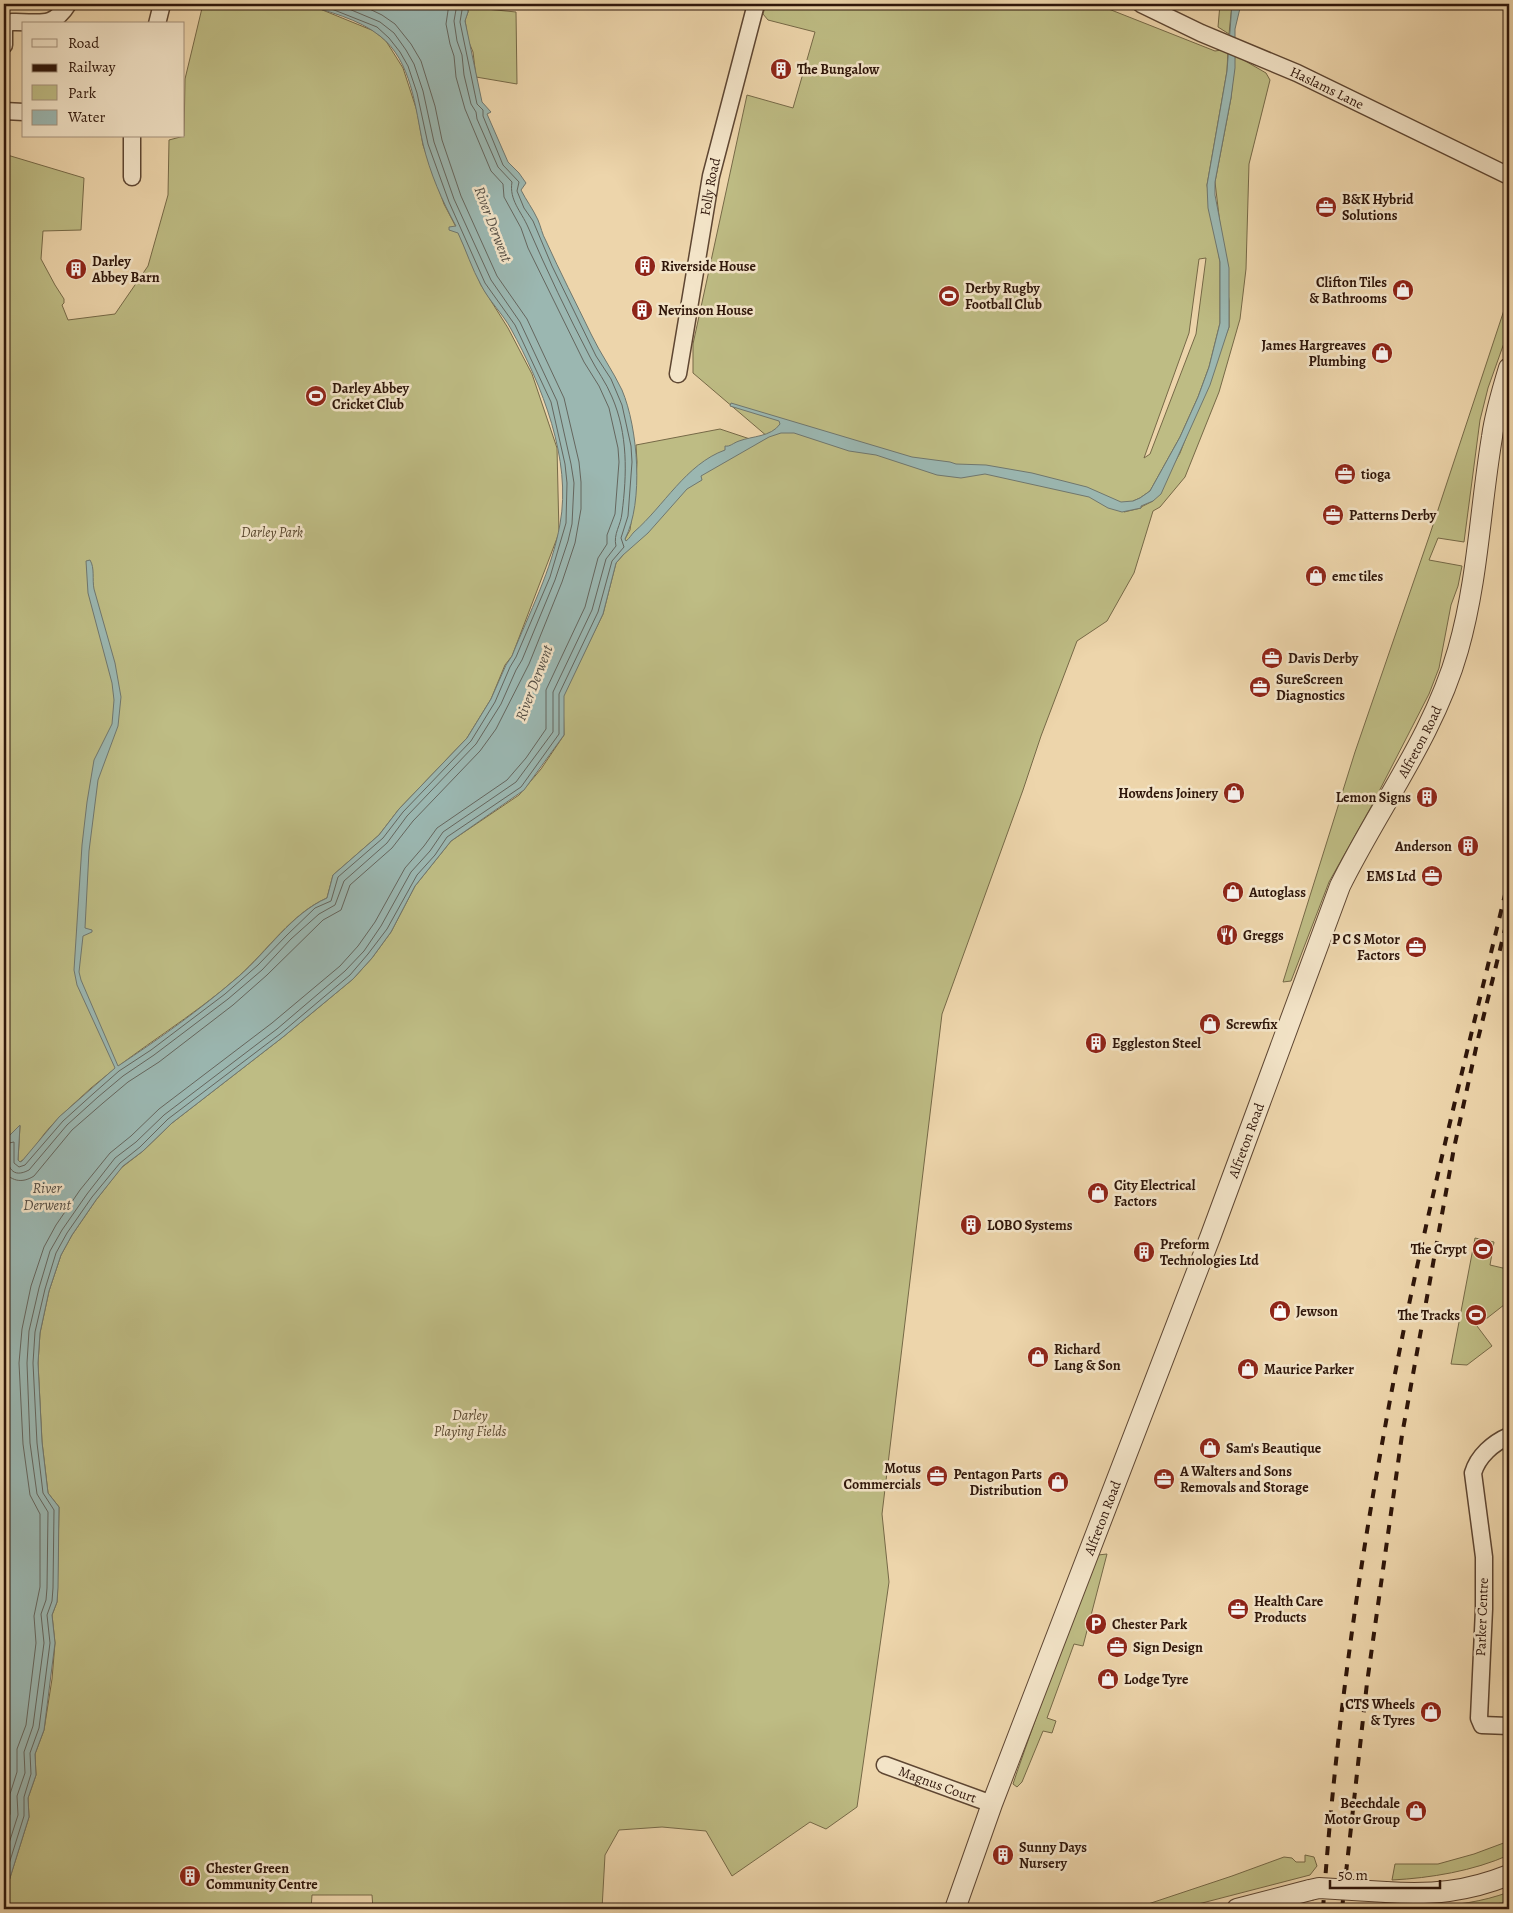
<svg xmlns="http://www.w3.org/2000/svg" width="1513" height="1913" font-family="Alegreya,serif">
<style>
.green{fill:#bebc84;stroke:#766947;fill-rule:evenodd}
.water{fill:#9bb7b1;stroke:#70776e}
.lines{fill:none;stroke-linecap:round;stroke-linejoin:round}
.shore{stroke:#65665e;stroke-width:1}
.minor-casing{stroke:#5e4632;stroke-width:19}
.tertiary-casing{stroke:#5e4632;stroke-width:22}
.minor{stroke:#f3e4c8;stroke-width:16}
.tertiary{stroke:#f3e4c8;stroke-width:20}
.rail{stroke:#2f160a;stroke-width:4;stroke-dasharray:9 9;stroke-linecap:butt}
.tertiary-bridge-casing{stroke:#5e4632;stroke-width:22;stroke-linecap:butt}
.tertiary-bridge{stroke:#f3e4c8;stroke-width:20}
.labels{text-anchor:middle;dominant-baseline:central;stroke-width:5;stroke-linejoin:round;paint-order:stroke}
.poi-label{font-size:14px;font-weight:bold;fill:#2f160a;stroke:#f3e4c8;text-anchor:start}
.street-label{font-size:14px;fill:#2f160a;stroke:#f3e4c8}
.park-label{font-size:14px;font-style:italic;fill:#5a482f;stroke:#f3e4c8}
.water-label{font-size:15px;font-style:italic;fill:#554e44;stroke:#f3e4c8}
</style>
<rect width="100%" height="100%" fill="#edd5ab"/>
<filter id="stains"><feTurbulence type="fractalNoise" baseFrequency=".004" numOctaves="4"/><feColorMatrix values="0 0 0 0 .2 0 0 0 0 .09 0 0 0 0 .02 0 0 0 .5 -.17"/></filter>
<radialGradient id="worn" r=".72"><stop offset=".6" stop-color="#630" stop-opacity="0"/><stop offset="1" stop-color="#630" stop-opacity=".3"/></radialGradient>
<g class="green">
<path d="M 203,4 L 302,4 L 320,9 L 374,31 L 386,41 L 403,68 L 417,111 L 423,145 L 444,204 L 456,227 L 481,285 L 508,328 L 532,374 L 557,448 L 559,533 L 512,656 L 505,665 L 491,699 L 467,738 L 399,809 L 379,835 L 333,875 L 327,898 C 292,913 268,950 239,976 C 193,1017 138,1048 91,1088 C 75,1103 58,1117 45,1133 C 37,1143 30,1156 20,1162 L 18,1160 L 20,1126 L 4,1141 L 4,154 L 84,178 L 81,230 L 43,231 L 41,259 L 55,285 L 64,299 L 64,303 L 62,305 L 68,320 L 115,314 L 148,266 L 168,195 L 169,140 L 184,136 L 185,79 Z"/>
<polygon points="468,4 482,4 486,9 516,12 517,84 476,77 473,52 468,40 465,20 468,12"/>
<path d="M 766,4 L 1096,4 L 1215,51 L 1228,49 L 1227,71 L 1207,185 L 1220,262 L 1220,323 L 1209,367 L 1198,397 L 1180,437 L 1150,491 L 1140,498 L 1133,501 L 1124,512 L 1141,508 L 1141,507 L 1153,501 L 1180,453 L 1229,327 L 1229,301 L 1215,182 L 1231,98 L 1235,55 L 1266,73 L 1270,80 L 1249,164 L 1246,269 L 1240,319 L 1219,392 L 1185,477 L 1160,507 L 1153,511 L 1134,573 L 1107,621 L 1077,641 L 1041,736 L 1023,790 L 942,1014 L 882,1514 L 889,1582 L 857,1807 L 826,1829 L 810,1822 L 732,1876 L 706,1831 L 662,1827 L 619,1830 L 605,1855 L 602,1909 L 373,1909 L 372,1895 L 312,1895 L 311,1909 L 4,1909 L 4,1897 L 29,1817 L 28,1798 L 36,1775 L 35,1754 L 44,1730 L 52,1679 L 55,1643 L 52,1615 L 57,1602 L 59,1507 L 48,1493 L 42,1442 L 38,1363 L 40,1333 L 49,1291 L 61,1255 L 72,1235 L 96,1200 L 121,1168 L 143,1151 L 172,1123 L 283,1037 L 353,979 L 372,958 L 391,932 L 415,886 L 451,841 L 519,795 L 541,769 L 564,735 L 563,696 L 603,614 L 616,563 L 623,555 L 625,539 L 630,530 L 635,494 L 637,462 L 636,445 L 720,429 L 759,442 L 768,437 L 693,373 L 693,344 L 747,95 L 793,108 L 815,32 L 768,20 L 763,14 ZM 1206,258 L 1196,334 L 1150,454 L 1144,458 L 1189,333 L 1199,259 Z"/>
<polygon points="1220,4 1232,4 1229,34 1218,27"/>
<polygon points="1509,295 1509,329 1488,388 1480,420 1464,542 1438,538 1429,560 1462,566 1458,586 1451,605 1439,668 1429,694 1372,805 1329,882 1291,981 1283,982 1355,752 1430,534"/>
<polygon points="1475,1238 1494,1242 1490,1265 1507,1269 1509,1261 1509,1301 1477,1326 1492,1346 1467,1365 1451,1364"/>
<polygon points="1107,1554 1083,1646 1074,1644 1047,1718 1056,1721 1052,1733 1043,1731 1022,1782 1017,1787 1013,1784 1017,1772 1061,1647 1098,1555"/>
<path d="M 1509,1841 L 1509,1855 C 1473,1871 1431,1878 1392,1880 L 1395,1864 L 1438,1864 L 1474,1854 Z"/>
<polygon points="1305,1855 1314,1857 1317,1866 1310,1875 1179,1909 1133,1909 1232,1876 1284,1857 1292,1858 1296,1862 1305,1862"/>
<path d="M 1509,1892 L 1509,1902 L 1460,1909 L 1427,1909 L 1428,1907 C 1456,1905 1482,1902 1509,1892 Z"/>
</g>
<path class="water" d="M 302,4 L 468,4 L 468,12 L 465,21 L 482,102 L 491,112 L 487,114 L 508,162 L 519,173 L 526,183 L 521,190 C 526,200 533,209 538,220 C 541,227 542,234 546,241 C 560,272 576,303 591,334 C 600,353 613,371 622,390 C 638,428 644,502 625,539 L 626,541 C 630,538 631,535 634,532 C 664,506 686,464 725,450 L 725,446 C 730,447 733,443 739,441 C 752,436 771,437 780,424 L 779,421 L 730,406 L 731,403 L 912,457 L 950,462 L 956,464 L 986,465 L 1032,473 L 1087,487 L 1121,502 L 1133,501 L 1140,498 L 1150,491 L 1180,437 L 1198,397 L 1209,367 L 1220,323 L 1220,262 L 1208,208 L 1207,185 L 1227,71 L 1232,4 L 1241,4 L 1235,29 L 1235,68 L 1231,98 L 1215,182 L 1215,195 L 1229,268 L 1229,327 L 1210,385 L 1161,494 L 1153,501 L 1141,506 L 1141,508 L 1122,512 L 1108,508 L 1089,497 L 985,474 L 961,478 L 937,475 L 876,455 L 849,451 L 794,433 L 781,433 L 769,437 L 701,476 L 702,480 L 687,489 L 648,533 L 623,555 L 616,563 L 603,614 L 564,696 L 564,735 L 524,790 L 451,841 L 415,886 L 391,932 L 372,958 L 353,979 L 283,1037 L 172,1123 L 143,1151 L 123,1166 L 96,1200 L 72,1235 L 61,1255 L 49,1291 L 40,1333 L 38,1363 L 42,1442 L 48,1493 L 59,1507 L 58,1588 L 57,1602 L 52,1615 L 55,1643 L 44,1730 L 35,1754 L 36,1775 L 28,1798 L 29,1817 L 4,1897 L 4,1141 L 20,1125 L 18,1160 L 20,1162 L 22,1161 L 59,1117 L 115,1068 L 77,985 L 74,970 L 82,845 L 87,802 L 94,760 L 112,724 L 114,700 L 112,683 L 88,593 L 86,561 L 90,560 C 95,568 92,579 94,589 L 115,663 L 121,697 L 118,726 L 98,780 L 89,851 L 85,928 L 92,930 L 92,932 L 83,936 L 79,972 L 81,980 L 118,1066 C 159,1039 201,1009 238,977 C 268,951 291,914 327,898 L 333,875 L 379,835 L 399,809 L 467,738 L 491,699 L 506,665 L 512,656 C 529,613 552,570 560,524 C 572,460 542,385 511,329 C 503,314 489,301 481,285 C 472,269 466,250 458,233 L 449,230 L 449,227 L 456,226 C 442,201 430,173 423,144 C 415,108 412,61 380,36 C 359,19 327,11 302,4 Z"/>
<g class="lines">
<g class="shore">
<polyline points="4,1144 14,1142 14,1163 19,1167 25,1165 63,1121 94,1093 119,1071 151,1050 225,994 258,965 287,935 315,908 331,901 338,877 383,838 403,812 471,741 495,702 510,667 516,657 550,577 566,523 567,483 565,464 551,402 515,325 485,283 449,202 428,144 417,93 408,66 400,52 389,38 377,27 319,4"/>
<path d="M 4,1150 L 7,1152 C 7,1167 12,1179 29,1170 L 67,1125 L 98,1097 L 123,1076 L 154,1055 L 228,999 L 262,970 L 291,939 L 319,914 L 335,905 L 344,881 L 387,843 L 407,816 L 476,744 L 501,704 L 516,670 L 522,660 L 555,580 L 568,541 L 572,524 L 574,483 L 571,464 L 557,401 L 520,322 L 491,280 L 454,199 L 434,142 L 423,91 L 414,64 L 406,50 L 394,33 L 380,22 L 337,4"/>
<path d="M 4,1172 C 13,1182 23,1183 34,1176 L 72,1130 L 103,1103 L 128,1082 L 159,1062 L 233,1005 L 267,975 L 323,920 L 341,910 L 350,885 L 392,848 L 413,821 L 480,751 L 496,729 L 529,664 L 562,582 L 575,543 L 581,509 L 581,482 L 579,462 L 564,398 L 527,319 L 497,276 L 461,196 L 442,140 L 435,106 L 421,61 L 411,44 L 395,24 L 382,15 L 359,4"/>
<polyline points="4,1834 10,1814 10,1794 17,1772 17,1749 26,1725 36,1643 34,1616 40,1587 40,1514 30,1495 23,1444 19,1363 22,1329 31,1286 44,1247 56,1225 80,1190 110,1153 131,1136 159,1109 272,1023 340,966 358,946 375,922 405,868 424,846 437,828 507,780 526,758 546,729 546,690 585,607 598,558 607,544 607,535 615,514 619,462 618,448 609,408 599,386 584,362 528,248 521,228 504,197 503,184 491,171 465,109 456,77 454,56 450,44 446,24 449,4"/>
<path d="M 4,1859 L 18,1815 L 17,1796 L 25,1773 L 24,1752 L 33,1726 L 44,1643 L 41,1614 L 46,1600 L 47,1588 L 48,1512 L 37,1494 L 30,1443 L 27,1363 L 29,1331 L 39,1288 L 50,1251 L 62,1230 L 87,1194 L 115,1158 L 136,1142 L 164,1115 L 277,1029 L 345,971 L 364,951 L 381,926 L 411,872 L 430,851 L 443,832 L 516,782 L 553,732 L 553,692 L 592,610 L 606,559 L 616,546 C 613,534 621,525 622,513 C 627,474 628,434 612,397 C 606,382 597,371 590,357 C 568,315 547,271 528,227 C 521,211 509,200 512,182 L 498,167 L 477,119 L 476,112 L 471,104 L 464,75 L 462,55 L 457,41 L 454,21 L 457,4"/>
<polyline points="4,1880 24,1816 24,1797 31,1774 30,1753 39,1728 50,1643 47,1615 52,1601 53,1588 54,1510 43,1493 37,1443 33,1363 35,1332 45,1289 56,1253 67,1233 92,1197 120,1163 140,1147 168,1119 280,1034 350,975 368,954 387,929 417,875 435,855 447,837 521,787 559,734 559,694 598,612 612,561 624,547 621,538 628,516 632,462 631,446 622,405 611,379 596,356 552,266 533,221 524,208 517,191 519,182 503,165 483,116 483,110 477,104 460,22 463,4"/>
</g>
<g class="minor-casing">
<g id="minor">
<path id="s1" d="M 1141,4 L 1201,33 L 1297,73 L 1509,176"/>
<polyline points="157,24 162,4"/>
<path d="M 4,45 L 4,29 L 7,23 L 12,22 C 38,21 52,30 68,4"/>
<polyline points="4,111 24,112"/>
<polyline points="132,177 132,136"/>
<path id="s2" d="M 678,374 L 711,176 L 756,4"/>
<path d="M 1509,1436 C 1493,1443 1478,1456 1473,1473 L 1484,1557 L 1484,1609 L 1479,1718 L 1482,1725 L 1509,1726"/>
<path id="s3" d="M 885,1765 L 992,1804"/>
</g>
</g>
<g class="tertiary-casing">
<g id="tertiary">
<path d="M 1386,1892 C 1432,1895 1466,1892 1509,1875"/>
<path id="s4" d="M 955,1909 L 992,1804 L 1211,1235 L 1340,886 C 1379,807 1434,735 1458,650 C 1478,580 1480,509 1492,437 C 1495,414 1502,391 1509,368"/>
<polyline points="1237,1909 1310,1890"/>
</g>
</g>
<use href="#minor" class="minor"/>
<use href="#tertiary" class="tertiary"/>
<g class="rail">
<path d="M 1323,1909 C 1334,1750 1355,1591 1384,1433 C 1417,1247 1465,1062 1509,878"/>
<polyline points="1342,1909 1367,1683 1402,1435 1454,1148 1478,1039 1509,913"/>
</g>
<g class="tertiary-bridge-casing">
<polyline id="tertiary-bridge" points="1310,1890 1319,1888 1386,1892"/>
</g>
<use href="#tertiary-bridge" class="tertiary-bridge"/>
</g>
<defs>
<g id="building-disc" transform="scale(1.125)"><circle r="9.5" fill="#8f2418" stroke="#f3e4c8"/><path d="M-4-6H4V6H1V3H-1V6H-4ZM-2.5-4.3h1.7v1.8h-1.7ZM.8-4.3h1.7v1.8H.8ZM-2.5-1h1.7V.8h-1.7ZM.8-1h1.7V.8H.8Z" fill="#fff"/></g>
<g id="office-disc" transform="scale(1.125)"><circle r="9.5" fill="#8f2418" stroke="#f3e4c8"/><path d="M-6-3h4V-5.5h4V-3h4V5H-6ZM-1-4.5V-3h2v-1.5ZM-6 0V1H6V0Z" fill="#fff"/></g>
<g id="shop-disc" transform="scale(1.125)"><circle r="9.5" fill="#8f2418" stroke="#f3e4c8"/><path d="M-5-2.5h2.3a2.7 3.5 0 0 1 5.4 0H5L5.5 6h-11ZM-1.5-2.5h3a1.5 2.3 0 0 0-3 0Z" fill="#fff"/></g>
<g id="stadium-disc" transform="scale(1.125)"><circle r="9.5" fill="#8f2418" stroke="#f3e4c8"/><path d="M0-5a6.5 5 0 1 0 0 10a6.5 5 0 1 0 0-10ZM-3.5-1.8h7v3.6h-7Z" fill="#fff"/></g>
<g id="restaurant-disc" transform="scale(1.125)"><circle r="9.5" fill="#8f2418" stroke="#f3e4c8"/><path d="M-5-6h1v4h1v-4h1v4h1v-4h1v5L-1.5 .5V6h-2V.5L-5-1ZM5-6V6H3V1.5H1.5Q1.5-4 5-6Z" fill="#fff"/></g>
<g id="parking-disc" transform="scale(1.125)"><circle r="9.5" fill="#8f2418" stroke="#f3e4c8"/><path d="M-3.5-5.5H1a3.5 3.5 0 0 1 0 7H-1V5.5H-3.5ZM-1-3.4V-.6H.8a1.4 1.4 0 0 0 0-2.8Z" fill="#fff"/></g>
</defs>
<g fill-rule="evenodd">
<use href="#building-disc" x="781" y="69"/>
<use href="#office-disc" x="1326" y="207"/>
<use href="#building-disc" x="645" y="266"/>
<use href="#building-disc" x="76" y="269"/>
<use href="#shop-disc" x="1403" y="290"/>
<use href="#stadium-disc" x="949" y="296"/>
<use href="#building-disc" x="642" y="310"/>
<use href="#shop-disc" x="1382" y="353"/>
<use href="#stadium-disc" x="316" y="396"/>
<use href="#office-disc" x="1345" y="474"/>
<use href="#office-disc" x="1333" y="515"/>
<use href="#shop-disc" x="1316" y="576"/>
<use href="#office-disc" x="1272" y="658"/>
<use href="#office-disc" x="1260" y="687"/>
<use href="#shop-disc" x="1234" y="793"/>
<use href="#building-disc" x="1427" y="797"/>
<use href="#building-disc" x="1468" y="846"/>
<use href="#office-disc" x="1432" y="876"/>
<use href="#shop-disc" x="1233" y="892"/>
<use href="#restaurant-disc" x="1227" y="935"/>
<use href="#office-disc" x="1416" y="947"/>
<use href="#shop-disc" x="1210" y="1024"/>
<use href="#building-disc" x="1096" y="1043"/>
<use href="#shop-disc" x="1098" y="1193"/>
<use href="#building-disc" x="971" y="1225"/>
<use href="#stadium-disc" x="1483" y="1249"/>
<use href="#building-disc" x="1144" y="1252"/>
<use href="#shop-disc" x="1280" y="1311"/>
<use href="#stadium-disc" x="1476" y="1315"/>
<use href="#shop-disc" x="1038" y="1357"/>
<use href="#shop-disc" x="1248" y="1369"/>
<use href="#shop-disc" x="1210" y="1448"/>
<use href="#office-disc" x="937" y="1476"/>
<use href="#office-disc" x="1164" y="1479"/>
<use href="#shop-disc" x="1058" y="1482"/>
<use href="#office-disc" x="1238" y="1609"/>
<use href="#parking-disc" x="1096" y="1624"/>
<use href="#office-disc" x="1117" y="1647"/>
<use href="#shop-disc" x="1108" y="1679"/>
<use href="#shop-disc" x="1431" y="1712"/>
<use href="#shop-disc" x="1416" y="1811"/>
<use href="#building-disc" x="1003" y="1855"/>
<use href="#building-disc" x="190" y="1876"/>
</g>
<g class="labels">
<g class="poi-label">
<text x="797" y="69">The Bungalow</text>
<text x="1342" y="199">B&amp;K Hybrid<tspan x="1342" dy="16">Solutions</tspan></text>
<text x="92" y="261">Darley<tspan x="92" dy="16">Abbey Barn</tspan></text>
<text x="661" y="266">Riverside House</text>
<text x="1387" y="282" text-anchor="end">Clifton Tiles<tspan x="1387" dy="16">&amp; Bathrooms</tspan></text>
<text x="965" y="288">Derby Rugby<tspan x="965" dy="16">Football Club</tspan></text>
<text x="658" y="310">Nevinson House</text>
<text x="1366" y="345" text-anchor="end">James Hargreaves<tspan x="1366" dy="16">Plumbing</tspan></text>
<text x="332" y="388">Darley Abbey<tspan x="332" dy="16">Cricket Club</tspan></text>
<text x="1361" y="474">tioga</text>
<text x="1349" y="515">Patterns Derby</text>
<text x="1332" y="576">emc tiles</text>
<text x="1288" y="658">Davis Derby</text>
<text x="1276" y="679">SureScreen<tspan x="1276" dy="16">Diagnostics</tspan></text>
<text x="1218" y="793" text-anchor="end">Howdens Joinery</text>
<text x="1411" y="797" text-anchor="end">Lemon Signs</text>
<text x="1452" y="846" text-anchor="end">Anderson</text>
<text x="1416" y="876" text-anchor="end">EMS Ltd</text>
<text x="1249" y="892">Autoglass</text>
<text x="1243" y="935">Greggs</text>
<text x="1400" y="939" text-anchor="end">P C S Motor<tspan x="1400" dy="16">Factors</tspan></text>
<text x="1226" y="1024">Screwfix</text>
<text x="1112" y="1043">Eggleston Steel</text>
<text x="1114" y="1185">City Electrical<tspan x="1114" dy="16">Factors</tspan></text>
<text x="987" y="1225">LOBO Systems</text>
<text x="1160" y="1244">Preform<tspan x="1160" dy="16">Technologies Ltd</tspan></text>
<text x="1467" y="1249" text-anchor="end">The Crypt</text>
<text x="1296" y="1311">Jewson</text>
<text x="1460" y="1315" text-anchor="end">The Tracks</text>
<text x="1054" y="1349">Richard<tspan x="1054" dy="16">Lang &amp; Son</tspan></text>
<text x="1264" y="1369">Maurice Parker</text>
<text x="1226" y="1448">Sam's Beautique</text>
<text x="921" y="1468" text-anchor="end">Motus<tspan x="921" dy="16">Commercials</tspan></text>
<text x="1180" y="1471">A Walters and Sons<tspan x="1180" dy="16">Removals and Storage</tspan></text>
<text x="1042" y="1474" text-anchor="end">Pentagon Parts<tspan x="1042" dy="16">Distribution</tspan></text>
<text x="1254" y="1601">Health Care<tspan x="1254" dy="16">Products</tspan></text>
<text x="1112" y="1624">Chester Park</text>
<text x="1133" y="1647">Sign Design</text>
<text x="1124" y="1679">Lodge Tyre</text>
<text x="1415" y="1704" text-anchor="end">CTS Wheels<tspan x="1415" dy="16">&amp; Tyres</tspan></text>
<text x="1400" y="1803" text-anchor="end">Beechdale<tspan x="1400" dy="16">Motor Group</tspan></text>
<text x="1019" y="1847">Sunny Days<tspan x="1019" dy="16">Nursery</tspan></text>
<text x="206" y="1868">Chester Green<tspan x="206" dy="16">Community Centre</tspan></text>
</g>
<g class="street-label">
<text stroke="none"><textPath href="#s1" startOffset="204">Haslams Lane</textPath></text>
<text stroke="none"><textPath href="#s2" startOffset="190">Folly Road</textPath></text>
<text stroke="none"><textPath href="#s4" startOffset="1258">Alfreton Road</textPath></text>
<text stroke="none"><textPath href="#s4" startOffset="822">Alfreton Road</textPath></text>
<text stroke="none"><textPath href="#s4" startOffset="418">Alfreton Road</textPath></text>
<text transform="translate(1482 1617) rotate(-88)">Parker Centre</text>
<text stroke="none"><textPath href="#s3" startOffset="56">Magnus Court</textPath></text>
</g>
<g class="park-label">
<text x="272" y="532">Darley Park</text>
<text x="470" y="1415">Darley<tspan x="470" dy="16">Playing Fields</tspan></text>
</g>
<g class="water-label">
<text transform="translate(493 224) rotate(69)">River Derwent</text>
<text transform="translate(534 683) rotate(-69)">River Derwent</text>
<text x="47" y="1188">River<tspan x="47" dy="17">Derwent</tspan></text>
</g>
</g>
<rect width="1513" height="1913" fill="none" stroke="#edd5ab" stroke-width="20"/>
<rect x="5" y="5" width="1503" height="1903" fill="none" stroke="#2f160a" stroke-width="2.5"/>
<rect x="10" y="10" width="1493" height="1893" fill="none" stroke="#2f160a"/>
<rect x="22" y="22" width="162" height="115" fill="#f3e4c8" stroke="#a5927c"/>
<rect x="32" y="39" width="25" height="8" fill="#f3e4c8" stroke="#a5927c"/>
<text x="68" y="48" font-size="15" fill="#2f160a">Road</text>
<rect x="32" y="64" width="25" height="8" fill="#2f160a" stroke="#a5927c"/>
<text x="68" y="72" font-size="15" fill="#2f160a">Railway</text>
<rect x="32" y="85" width="25" height="15" fill="#bebc84" stroke="#a5927c"/>
<text x="68" y="98" font-size="15" fill="#2f160a">Park</text>
<rect x="32" y="110" width="25" height="15" fill="#9bb7b1" stroke="#a5927c"/>
<text x="68" y="122" font-size="15" fill="#2f160a">Water</text>
<path d="M1330 1880v8h110v-8" fill="none" stroke="#2f160a" stroke-width="2.5"/>
<text x="1338" y="1880" font-size="15" fill="#2f160a" stroke="#f3e4c8" stroke-width="4" paint-order="stroke">50 m</text>
<rect width="100%" height="100%" filter="url(#stains)"/>
<rect width="100%" height="100%" fill="url(#worn)"/>
</svg>
